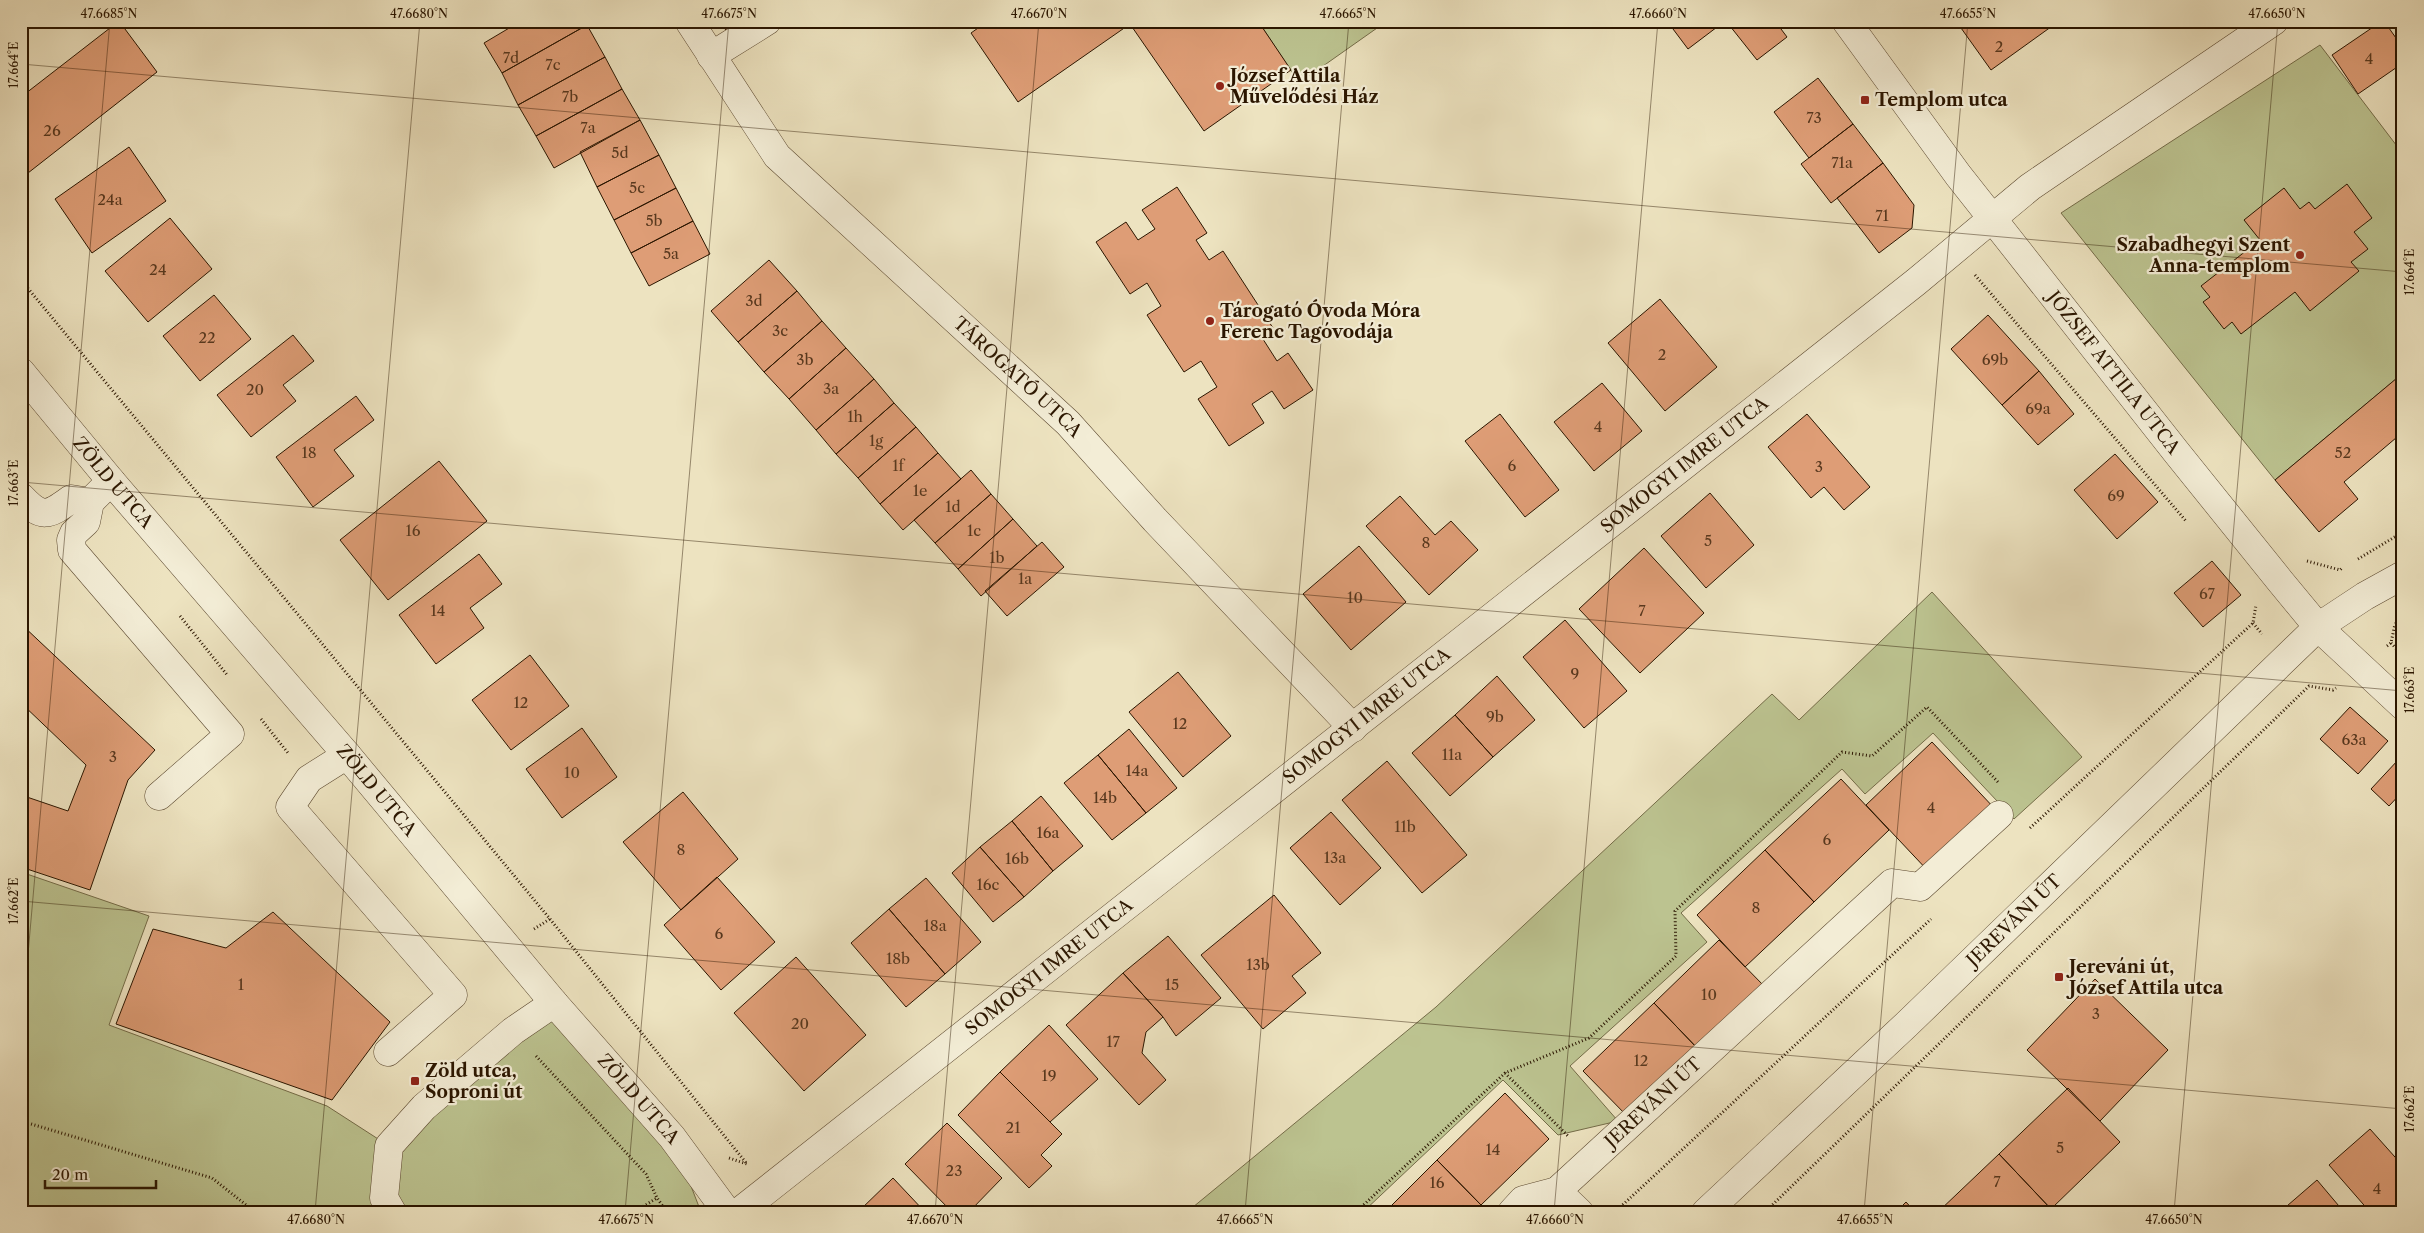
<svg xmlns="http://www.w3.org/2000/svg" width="2424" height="1233" font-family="'Libre Caslon Text',serif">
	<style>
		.green { fill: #bcc390; stroke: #746c48 }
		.building { fill: #de9d76; stroke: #2b1600 }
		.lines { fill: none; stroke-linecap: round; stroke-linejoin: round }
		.minor-casing { stroke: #5c4930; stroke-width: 29 }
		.path { stroke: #2b1600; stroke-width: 3; stroke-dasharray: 1 2.5; stroke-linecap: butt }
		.minor { stroke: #f3edd6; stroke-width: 28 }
		.ticks { fill: none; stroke: #2b1600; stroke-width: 1; stroke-opacity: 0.45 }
		.poi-dot { fill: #8f2418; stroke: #f3edd6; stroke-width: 2 }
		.labels { text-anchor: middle; stroke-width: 4.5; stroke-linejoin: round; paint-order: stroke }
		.number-label { font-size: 15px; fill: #58381e }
		.poi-label { font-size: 18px; font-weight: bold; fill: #2b1600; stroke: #f3edd6; text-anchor: start }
		.street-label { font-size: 18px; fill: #2b1600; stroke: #f3edd6 }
		.neatline { fill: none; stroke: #2b1600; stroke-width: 2 }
		.ticks-label { font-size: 12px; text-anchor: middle; fill: #2b1600 }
	</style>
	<rect width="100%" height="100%" fill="#ede3c0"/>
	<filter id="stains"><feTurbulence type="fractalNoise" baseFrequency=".004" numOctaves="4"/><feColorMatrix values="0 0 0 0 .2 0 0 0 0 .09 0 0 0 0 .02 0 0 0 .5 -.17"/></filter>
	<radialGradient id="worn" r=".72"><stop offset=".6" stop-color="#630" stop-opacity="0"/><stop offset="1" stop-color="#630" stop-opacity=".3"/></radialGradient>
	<path class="green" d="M 1258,21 L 1387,21 L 1299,83 Z
		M 2320,45 L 2403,154 L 2403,373 L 2275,480 L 2061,213 Z
		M 1932,592 L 2082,757 L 2014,819 L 1933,733 L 1865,794 L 1842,769 L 1681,913 L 1707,942 L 1570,1066 L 1618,1121 L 1558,1135 L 1503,1080 L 1363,1212 L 1187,1212 L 1436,1007 L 1772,694 L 1799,720 Z
		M 21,872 L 149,916 L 109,1025 L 327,1106 L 389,1146 L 554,1003 L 672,1137 L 701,1212 L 148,1212 L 125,1207 L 123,1212 L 21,1212 Z"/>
	<path class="building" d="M 119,21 L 157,72 L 28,173 L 21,164 L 21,97 Z
		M 521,21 L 585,21 L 587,25 L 502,73 L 484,43 Z
		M 720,21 L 744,21 L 727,32 Z
		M 988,21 L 1258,21 L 1291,70 L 1204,131 L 1130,24 L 1018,102 L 971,33 Z
		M 1667,21 L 1725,21 L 1688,49 Z
		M 1726,21 L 1775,21 L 1787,37 L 1757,60 Z
		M 1956,21 L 2053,21 L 2055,24 L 1991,70 Z
		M 2382,21 L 2384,21 L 2403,48 L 2403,63 L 2358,94 L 2332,55 Z
		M 587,25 L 605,57 L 518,105 L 502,73 Z
		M 605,57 L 622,89 L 536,136 L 518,105 Z
		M 1818,78 L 1853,124 L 1809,158 L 1774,112 Z
		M 622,89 L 640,120 L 554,168 L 536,136 Z
		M 640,120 L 659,155 L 597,187 L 580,152 Z
		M 1853,124 L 1883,163 L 1831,203 L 1801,164 Z
		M 129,147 L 166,201 L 92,253 L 55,199 Z
		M 659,155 L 676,188 L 614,220 L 597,187 Z
		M 1883,163 L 1914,205 L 1912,228 L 1879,253 L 1837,198 Z
		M 2347,184 L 2372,218 L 2354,232 L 2368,249 L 2351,262 L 2359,271 L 2310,311 L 2295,292 L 2241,334 L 2232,322 L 2224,329 L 2203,302 L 2210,297 L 2201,286 L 2260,240 L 2244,220 L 2284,188 L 2300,209 L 2309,202 L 2315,209 Z
		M 1177,187 L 1207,233 L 1196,240 L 1209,260 L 1223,251 L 1273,328 L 1261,336 L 1277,361 L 1288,353 L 1313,390 L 1284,409 L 1272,391 L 1252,404 L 1264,423 L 1229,446 L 1198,399 L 1217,387 L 1201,361 L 1184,372 L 1147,315 L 1161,306 L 1147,283 L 1130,294 L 1096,242 L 1126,222 L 1138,240 L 1155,229 L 1142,210 Z
		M 676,188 L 693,221 L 631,253 L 614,220 Z
		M 170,218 L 212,269 L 148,322 L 105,271 Z
		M 693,221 L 710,254 L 649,286 L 631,253 Z
		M 769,260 L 797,291 L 738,342 L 711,311 Z
		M 797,291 L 822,321 L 764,372 L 738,342 Z
		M 214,295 L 251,339 L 200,381 L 163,336 Z
		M 1660,299 L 1717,367 L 1665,411 L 1608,343 Z
		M 1988,315 L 2039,371 L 2002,405 L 1951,349 Z
		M 822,321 L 846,348 L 789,399 L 764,372 Z
		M 293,335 L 314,361 L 283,385 L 296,401 L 251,437 L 217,395 Z
		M 846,348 L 874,379 L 816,430 L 789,399 Z
		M 2039,371 L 2074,414 L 2038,445 L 2002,405 Z
		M 2403,373 L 2403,432 L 2344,482 L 2358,499 L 2319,532 L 2275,480 Z
		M 874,379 L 894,403 L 836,454 L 816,430 Z
		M 1602,383 L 1642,431 L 1594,471 L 1554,422 Z
		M 356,396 L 374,420 L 334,450 L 354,476 L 313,507 L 276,457 Z
		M 894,403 L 916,427 L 858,478 L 836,454 Z
		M 1500,414 L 1559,490 L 1525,517 L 1465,441 Z
		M 1807,414 L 1870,487 L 1844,510 L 1824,487 L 1811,498 L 1768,447 Z
		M 916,427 L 938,453 L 880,504 L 858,478 Z
		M 938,453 L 961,479 L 903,530 L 880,504 Z
		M 2115,454 L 2158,502 L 2117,539 L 2074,490 Z
		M 439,461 L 487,521 L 388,600 L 340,540 Z
		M 971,470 L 991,494 L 935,543 L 914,520 Z
		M 1710,493 L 1754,545 L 1706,588 L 1661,536 Z
		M 991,494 L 1013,519 L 958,569 L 935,543 Z
		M 1400,496 L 1435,535 L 1451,521 L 1478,550 L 1429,595 L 1366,526 Z
		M 1013,519 L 1037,546 L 981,596 L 958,569 Z
		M 1042,542 L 1064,567 L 1007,616 L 985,591 Z
		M 1359,546 L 1406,602 L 1351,650 L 1303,594 Z
		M 1644,548 L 1704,613 L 1640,673 L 1579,609 Z
		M 479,554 L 502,584 L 470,608 L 484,628 L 436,664 L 399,615 Z
		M 2212,561 L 2241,595 L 2203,627 L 2174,593 Z
		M 1565,620 L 1627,691 L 1584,728 L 1523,657 Z
		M 21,624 L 155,750 L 128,780 L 90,890 L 21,867 L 21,795 L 68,811 L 86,765 L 21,703 Z
		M 530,655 L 569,706 L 511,750 L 472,700 Z
		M 1178,672 L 1231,736 L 1183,777 L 1129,712 Z
		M 1497,676 L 1535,720 L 1493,757 L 1455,715 Z
		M 2350,707 L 2388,741 L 2358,774 L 2320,739 Z
		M 1455,715 L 1493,757 L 1450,796 L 1412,753 Z
		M 582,728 L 617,777 L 562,818 L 526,769 Z
		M 1129,729 L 1177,788 L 1146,813 L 1098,755 Z
		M 1932,742 L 1996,810 L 1930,873 L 1866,805 Z
		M 1098,755 L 1146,813 L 1112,840 L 1064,783 Z
		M 2399,759 L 2403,762 L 2403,791 L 2389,806 L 2371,789 Z
		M 1387,761 L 1467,855 L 1422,893 L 1342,800 Z
		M 1841,779 L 1889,830 L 1814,902 L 1765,850 Z
		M 683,792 L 738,859 L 681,910 L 623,842 Z
		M 1041,796 L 1083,846 L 1053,871 L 1012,821 Z
		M 1331,812 L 1381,868 L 1340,905 L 1290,848 Z
		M 1012,821 L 1053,871 L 1024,897 L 980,847 Z
		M 980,847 L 1024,897 L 993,922 L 952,873 Z
		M 1765,850 L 1814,902 L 1745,967 L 1697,915 Z
		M 717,877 L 775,942 L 721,990 L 664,925 Z
		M 926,878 L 981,942 L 945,974 L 889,909 Z
		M 1274,895 L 1321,953 L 1292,976 L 1306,993 L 1263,1029 L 1201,955 Z
		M 889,909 L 945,974 L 906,1007 L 851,943 Z
		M 273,912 L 390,1022 L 332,1100 L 116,1024 L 153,929 L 226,948 Z
		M 1168,936 L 1221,998 L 1176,1036 L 1163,1017 L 1123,973 Z
		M 1719,940 L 1765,987 L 1699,1050 L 1654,1003 Z
		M 796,957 L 866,1035 L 804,1091 L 734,1013 Z
		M 1123,973 L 1163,1017 L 1146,1032 L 1142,1053 L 1166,1080 L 1139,1105 L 1066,1025 Z
		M 2095,979 L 2168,1050 L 2100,1121 L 2027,1050 Z
		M 1654,1003 L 1699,1050 L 1629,1118 L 1583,1071 Z
		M 1049,1025 L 1098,1079 L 1050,1122 L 1000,1072 Z
		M 1000,1072 L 1062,1134 L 1041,1155 L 1052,1166 L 1029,1188 L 958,1115 Z
		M 2068,1088 L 2120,1142 L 2051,1209 L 1999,1154 Z
		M 1505,1093 L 1549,1139 L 1481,1205 L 1437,1160 Z
		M 947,1123 L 1002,1178 L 969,1212 L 952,1212 L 905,1164 Z
		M 2370,1129 L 2403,1166 L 2403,1212 L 2370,1212 L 2329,1165 Z
		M 1999,1154 L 2051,1209 L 2048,1212 L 1938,1212 Z
		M 1437,1160 L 1481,1205 L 1474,1212 L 1385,1212 Z
		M 893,1178 L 925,1212 L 858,1212 Z
		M 2317,1180 L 2344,1212 L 2280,1212 Z
		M 1906,1202 L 1915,1212 L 1896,1212 Z
		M 124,1207 L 148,1212 L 123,1212 Z"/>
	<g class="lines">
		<g class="minor-casing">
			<g id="minor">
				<path id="s1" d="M 689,21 L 777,156 L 1068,423 L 1155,520 L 1353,728"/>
				<path id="s2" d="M 1846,21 L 1958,175 L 2177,453 L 2280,581 L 2318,627 L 2403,706"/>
				<path d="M 711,56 L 767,21"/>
				<path id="s3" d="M 21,372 L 111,481 L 347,755 L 554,1003 L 672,1137 L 727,1212"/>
				<path d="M 111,481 L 90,502 L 86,522 L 74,533 L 71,540 L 72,550 L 230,734 L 159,796"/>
				<path d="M 21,497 C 42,519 48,516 71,499 L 90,502"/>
				<path d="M 347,755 L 309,779 L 290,807 L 453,995 L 388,1052"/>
				<path d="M 392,1212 L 384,1198 L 389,1146 L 424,1107 L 513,1031 L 554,1003"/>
				<path id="s4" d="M 739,1212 L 1916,282 L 2030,187 L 2274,21"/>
				<path d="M 1512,1212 L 1523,1200 L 1557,1191"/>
				<path id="s5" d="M 1579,1212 L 1557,1191 L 1892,883 L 1920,887 L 1999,815"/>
				<path id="s6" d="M 1706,1212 L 1907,1024 L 2318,627 L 2365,596 L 2403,575"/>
			</g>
		</g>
		<path class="path" d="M 1975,275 L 2186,521
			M 21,280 L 550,919 L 747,1164
			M 2358,559 L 2403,532
			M 2307,561 L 2340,570 L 2342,568
			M 180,616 L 228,676
			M 2253,623 L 2262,634
			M 2391,643 L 2403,656
			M 2387,646 L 2391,643 L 2395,624 L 2403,619
			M 261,719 L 288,753
			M 2030,828 L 2253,623 L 2256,605
			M 534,929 L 550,919
			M 536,1056 L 646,1174 L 657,1198
			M 1505,1073 L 1568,1136
			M 21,1121 L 212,1178 L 255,1212
			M 729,1158 L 747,1164
			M 634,1212 L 657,1198 L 667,1212
			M 1356,1212 L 1505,1073 L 1589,1038 L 1676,956 L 1675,911 L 1842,752 L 1872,756 L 1927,707 L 1998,782
			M 1615,1212 L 1931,919
			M 1765,1212 L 2309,686 L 2333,690 L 2336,688"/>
		<use href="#minor" class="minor"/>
	</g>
	<path class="ticks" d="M 21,64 L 2403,272M 21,482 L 2403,691M 21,901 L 2403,1109M 21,1034 L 110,21M 315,1212 L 420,21M 625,1212 L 729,21M 935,1212 L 1039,21M 1245,1212 L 1349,21M 1554,1212 L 1658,21M 1864,1212 L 1968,21M 2174,1212 L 2278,21"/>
	<g class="poi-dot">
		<circle cx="1220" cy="86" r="5"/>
		<rect x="1860" y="95" width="10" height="10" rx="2.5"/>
		<circle cx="2300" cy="255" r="5"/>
		<circle cx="1210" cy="321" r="5"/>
		<rect x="2054" y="972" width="10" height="10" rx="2.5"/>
		<rect x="410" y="1076" width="10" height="10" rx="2.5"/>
	</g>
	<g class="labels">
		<g class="number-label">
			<text x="1999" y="52">2</text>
			<text x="511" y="63">7d</text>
			<text x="2369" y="64">4</text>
			<text x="553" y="70">7c</text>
			<text x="570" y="102">7b</text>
			<text x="1814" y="123">73</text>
			<text x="588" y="133">7a</text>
			<text x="52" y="136">26</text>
			<text x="620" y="158">5d</text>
			<text x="1842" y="168">71a</text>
			<text x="637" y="193">5c</text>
			<text x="110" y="205">24a</text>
			<text x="1882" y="221">71</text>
			<text x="654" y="226">5b</text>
			<text x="671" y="259">5a</text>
			<text x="158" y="275">24</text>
			<text x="754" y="306">3d</text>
			<text x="780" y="336">3c</text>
			<text x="207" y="343">22</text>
			<text x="1662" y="360">2</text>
			<text x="805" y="365">3b</text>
			<text x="1995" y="365">69b</text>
			<text x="831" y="394">3a</text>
			<text x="255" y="395">20</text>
			<text x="2038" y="414">69a</text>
			<text x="855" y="422">1h</text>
			<text x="1598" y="432">4</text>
			<text x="876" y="446">1g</text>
			<text x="309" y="458">18</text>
			<text x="2343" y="458">52</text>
			<text x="898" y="471">1f</text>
			<text x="1512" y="471">6</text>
			<text x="1819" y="472">3</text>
			<text x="920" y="496">1e</text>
			<text x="2116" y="501">69</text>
			<text x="953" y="512">1d</text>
			<text x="413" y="536">16</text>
			<text x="974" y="536">1c</text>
			<text x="1708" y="546">5</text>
			<text x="1426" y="548">8</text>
			<text x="997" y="563">1b</text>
			<text x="1025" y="584">1a</text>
			<text x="2207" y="599">67</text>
			<text x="1355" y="603">10</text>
			<text x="438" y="616">14</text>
			<text x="1642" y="616">7</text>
			<text x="1575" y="679">9</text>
			<text x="521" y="708">12</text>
			<text x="1495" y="722">9b</text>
			<text x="1180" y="729">12</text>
			<text x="2354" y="745">63a</text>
			<text x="1452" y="760">11a</text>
			<text x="113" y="762">3</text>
			<text x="1137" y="776">14a</text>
			<text x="572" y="778">10</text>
			<text x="1105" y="803">14b</text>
			<text x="1931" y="813">4</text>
			<text x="1405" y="832">11b</text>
			<text x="1048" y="838">16a</text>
			<text x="1827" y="845">6</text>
			<text x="681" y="855">8</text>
			<text x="1335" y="863">13a</text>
			<text x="1017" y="864">16b</text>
			<text x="988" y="890">16c</text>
			<text x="1756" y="913">8</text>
			<text x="935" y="931">18a</text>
			<text x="719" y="939">6</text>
			<text x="898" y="964">18b</text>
			<text x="1258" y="970">13b</text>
			<text x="241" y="990">1</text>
			<text x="1172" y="990">15</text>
			<text x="1709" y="1000">10</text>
			<text x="2096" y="1019">3</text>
			<text x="800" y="1029">20</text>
			<text x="1113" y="1047">17</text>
			<text x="1641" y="1066">12</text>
			<text x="1049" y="1081">19</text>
			<text x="1013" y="1133">21</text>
			<text x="2060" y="1153">5</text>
			<text x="1493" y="1155">14</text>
			<text x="954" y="1176">23</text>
			<text x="1997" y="1187">7</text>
			<text x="1437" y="1188">16</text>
			<text x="2377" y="1194">4</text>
		</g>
		<g class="poi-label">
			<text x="1230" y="82">József Attila<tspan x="1230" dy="21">Művelődési Ház</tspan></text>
			<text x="1875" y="106">Templom utca</text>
			<text x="2290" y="251" text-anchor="end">Szabadhegyi Szent<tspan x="2290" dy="21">Anna-templom</tspan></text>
			<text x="1220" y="317">Tárogató Óvoda Móra<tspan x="1220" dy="21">Ferenc Tagóvodája</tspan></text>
			<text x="2069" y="973">Jereváni út,<tspan x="2069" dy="21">József Attila utca</tspan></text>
			<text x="425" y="1077">Zöld utca,<tspan x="425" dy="21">Soproni út</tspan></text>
		</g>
		<g class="street-label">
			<text dy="6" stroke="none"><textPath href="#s2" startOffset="442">JÓZSEF ATTILA UTCA</textPath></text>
			<text dy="6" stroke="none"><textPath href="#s1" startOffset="488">TÁROGATÓ UTCA</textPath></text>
			<text dy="6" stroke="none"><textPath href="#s4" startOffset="1205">SOMOGYI IMRE UTCA</textPath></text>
			<text dy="6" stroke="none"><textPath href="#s3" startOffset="144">ZÖLD UTCA</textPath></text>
			<text dy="6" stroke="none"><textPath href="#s4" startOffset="800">SOMOGYI IMRE UTCA</textPath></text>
			<text dy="6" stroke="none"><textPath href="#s3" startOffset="549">ZÖLD UTCA</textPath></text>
			<text dy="6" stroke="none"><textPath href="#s6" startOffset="424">JEREVÁNI ÚT</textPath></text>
			<text dy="6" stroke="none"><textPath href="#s4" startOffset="395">SOMOGYI IMRE UTCA</textPath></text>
			<text dy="6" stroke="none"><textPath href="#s3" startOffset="954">ZÖLD UTCA</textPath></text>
			<text dy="6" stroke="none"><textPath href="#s5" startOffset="161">JEREVÁNI ÚT</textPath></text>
		</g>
	</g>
	<rect width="2424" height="1233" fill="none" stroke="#ede3c0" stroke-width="55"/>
	<path d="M45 1180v8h111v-8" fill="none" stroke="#2b1600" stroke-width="2.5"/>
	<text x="52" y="1180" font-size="15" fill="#2b1600" stroke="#f3edd6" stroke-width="4" paint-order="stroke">20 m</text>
	<rect x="28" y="28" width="2368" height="1178" class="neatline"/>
	<g class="ticks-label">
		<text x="109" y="18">47.6685°N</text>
		<text x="419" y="18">47.6680°N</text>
		<text x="729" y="18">47.6675°N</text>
		<text x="1039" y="18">47.6670°N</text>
		<text x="1348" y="18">47.6665°N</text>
		<text x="1658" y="18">47.6660°N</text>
		<text x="1968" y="18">47.6655°N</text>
		<text x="2277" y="18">47.6650°N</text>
		<text transform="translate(14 65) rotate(-90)" y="4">17.664°E</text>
		<text transform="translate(2410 272) rotate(-90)" y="4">17.664°E</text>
		<text transform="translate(14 483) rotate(-90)" y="4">17.663°E</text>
		<text transform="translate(2410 690) rotate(-90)" y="4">17.663°E</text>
		<text transform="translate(14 901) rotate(-90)" y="4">17.662°E</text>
		<text transform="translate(2410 1109) rotate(-90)" y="4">17.662°E</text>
		<text x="316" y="1224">47.6680°N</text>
		<text x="626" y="1224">47.6675°N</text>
		<text x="935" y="1224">47.6670°N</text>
		<text x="1245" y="1224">47.6665°N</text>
		<text x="1555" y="1224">47.6660°N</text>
		<text x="1865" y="1224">47.6655°N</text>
		<text x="2174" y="1224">47.6650°N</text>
	</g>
	<rect width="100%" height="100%" filter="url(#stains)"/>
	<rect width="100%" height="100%" fill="url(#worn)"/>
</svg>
